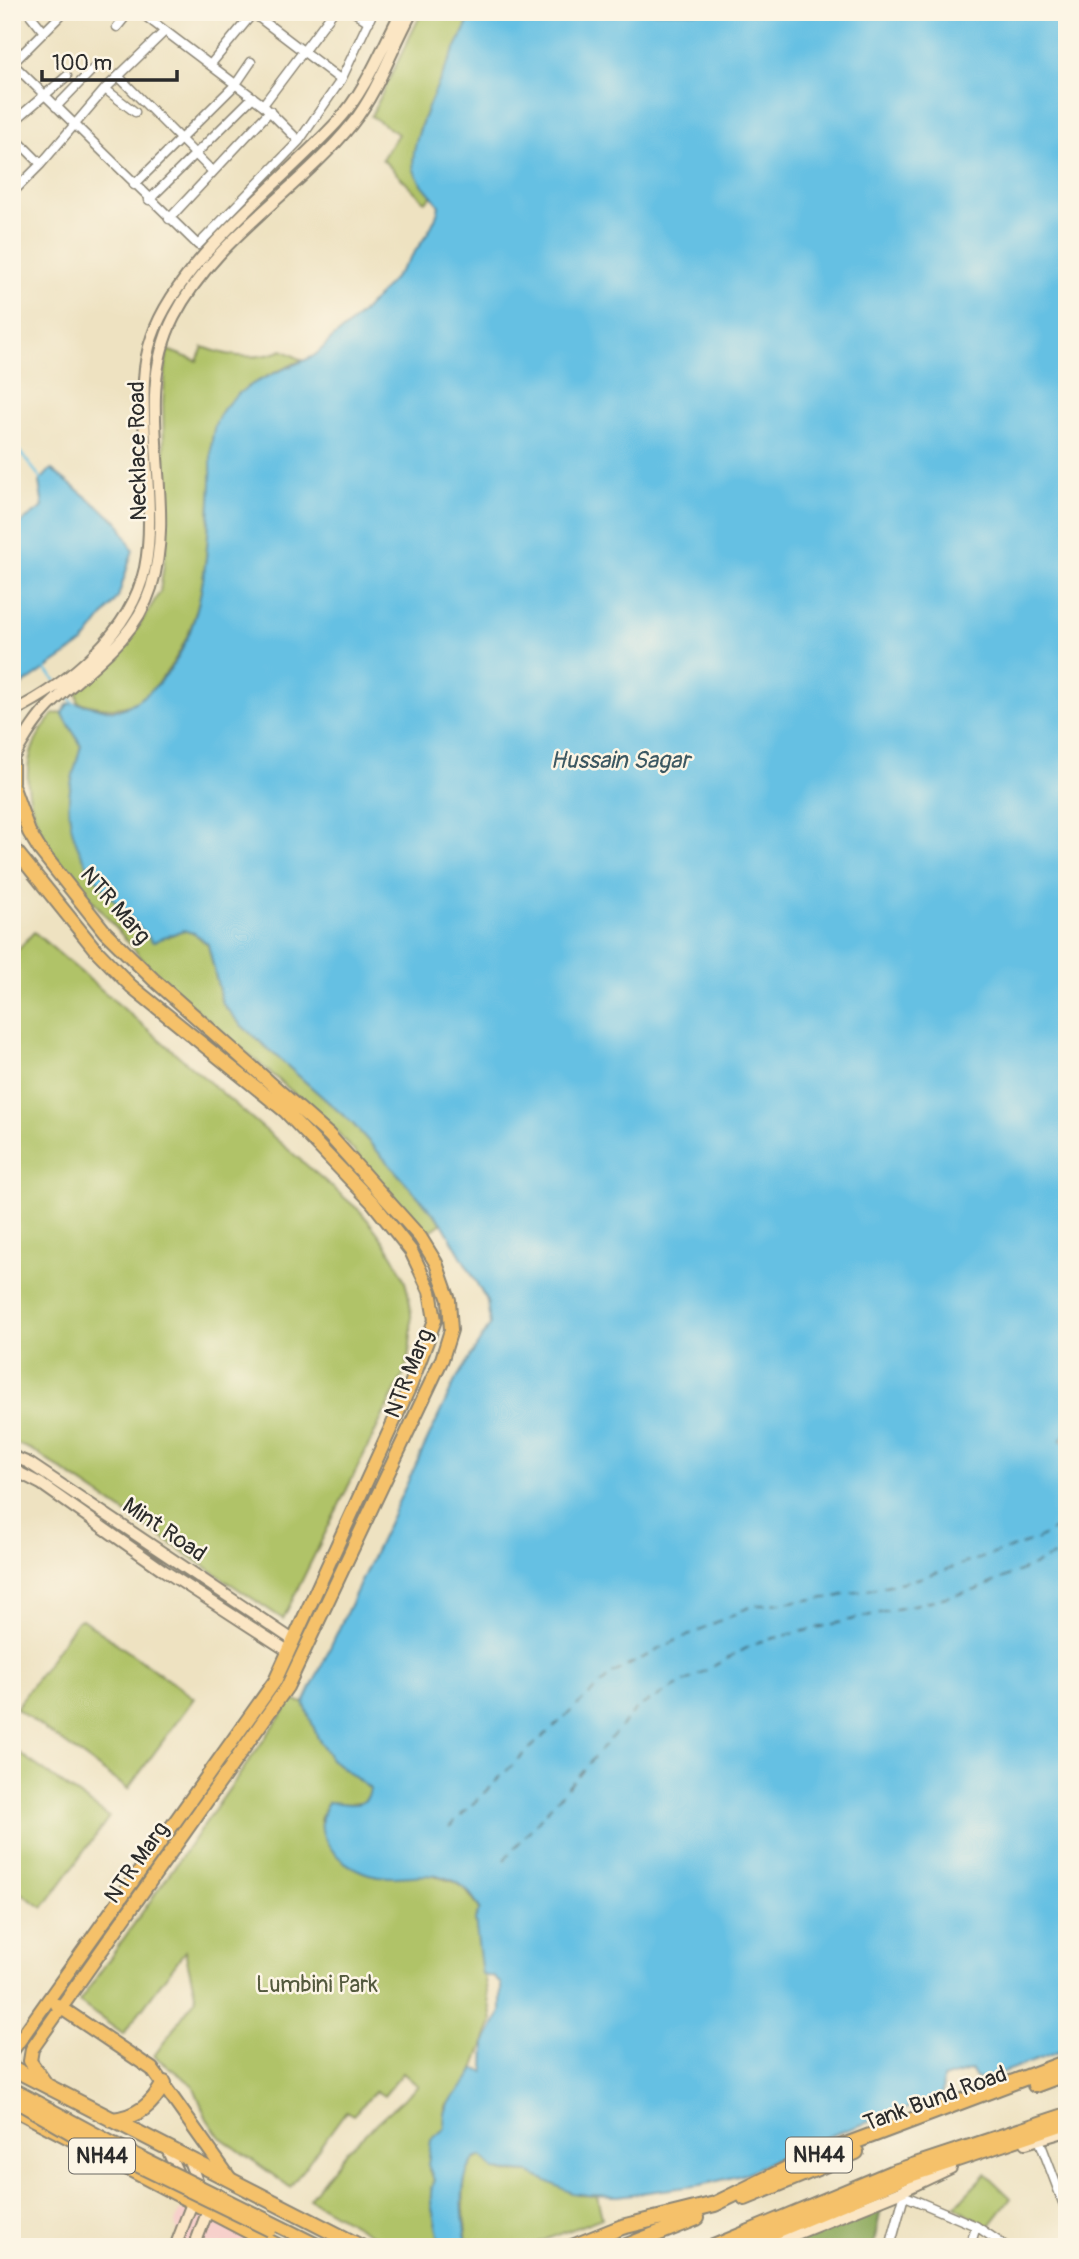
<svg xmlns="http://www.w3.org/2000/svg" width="1079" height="2259" font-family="Pangolin,sans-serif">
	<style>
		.built { fill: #f7d0cb }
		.green { fill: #b0c367; stroke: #6e7749; stroke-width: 2 }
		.forest { fill: #8ca95c; stroke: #5c6a44; stroke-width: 2 }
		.water { fill: #65c0e3; stroke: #487687; stroke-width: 2 }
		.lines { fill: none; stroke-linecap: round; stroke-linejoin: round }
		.stream { stroke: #65c0e3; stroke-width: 2.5 }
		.ferry { stroke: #3c5862; stroke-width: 2; stroke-dasharray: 9 7; stroke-linecap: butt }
		.street-casing { stroke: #8c8676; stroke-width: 11 }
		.secondary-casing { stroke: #8c8676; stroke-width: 14 }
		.primary-casing { stroke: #8c8676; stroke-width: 16 }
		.highway-casing { stroke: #8c8676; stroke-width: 18 }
		.street { stroke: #fff; stroke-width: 8 }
		.secondary { stroke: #fbe6c4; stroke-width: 10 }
		.primary { stroke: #f5c16b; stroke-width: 12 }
		.highway { stroke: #f5c16b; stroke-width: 14 }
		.primary-bridge-casing { stroke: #8c8676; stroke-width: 16; stroke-linecap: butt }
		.primary-bridge { stroke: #f5c16b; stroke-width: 12 }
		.labels { text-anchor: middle; stroke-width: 5; stroke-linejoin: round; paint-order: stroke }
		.shield { fill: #fcf5e5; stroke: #6a6863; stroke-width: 2 }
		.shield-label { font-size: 21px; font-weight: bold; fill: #2b2b2b }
		.street-label { font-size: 23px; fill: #2b2b2b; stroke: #fcf5e5 }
		.park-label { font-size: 23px; fill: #53593d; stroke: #fcf5e5 }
		.water-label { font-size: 24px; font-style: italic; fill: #3c5862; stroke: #fcf5e5 }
	</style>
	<rect width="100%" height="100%" fill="#fcf5e5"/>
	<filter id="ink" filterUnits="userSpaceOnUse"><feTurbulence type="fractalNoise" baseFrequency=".0143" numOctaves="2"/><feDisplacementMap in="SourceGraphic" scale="14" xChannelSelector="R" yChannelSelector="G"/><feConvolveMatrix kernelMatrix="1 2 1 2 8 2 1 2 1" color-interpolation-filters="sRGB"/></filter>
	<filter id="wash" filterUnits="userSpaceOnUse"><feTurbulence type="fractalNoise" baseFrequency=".00686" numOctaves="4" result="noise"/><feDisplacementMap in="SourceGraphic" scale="28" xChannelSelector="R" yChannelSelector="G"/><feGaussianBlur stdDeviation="1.57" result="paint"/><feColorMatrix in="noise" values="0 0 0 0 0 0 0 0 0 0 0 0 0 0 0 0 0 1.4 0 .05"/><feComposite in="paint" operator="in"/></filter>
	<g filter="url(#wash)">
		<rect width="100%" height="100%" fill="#eee2c1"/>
		<path class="built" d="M 201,2210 L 271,2247 L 180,2247 L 175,2222 L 181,2211 Z"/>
		<path class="green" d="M 422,12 L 473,12 L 420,127 L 414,169 L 432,196 L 425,202 L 382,159 L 398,134 L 371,116 Z
			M 203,347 C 229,357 257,361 283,350 L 302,360 C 275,373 233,388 219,417 C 208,438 212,462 211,485 C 206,556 208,620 162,678 C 137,711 115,713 78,702 L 77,692 L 125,648 L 160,592 L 166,550 L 163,403 L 167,350 L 197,361 Z
			M 62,713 L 81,745 L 69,796 L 167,937 L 183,930 L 194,933 L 208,945 L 222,1003 L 240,1024 L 353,1124 L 442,1223 L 426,1234 L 332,1126 L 154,973 L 55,856 C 25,808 13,759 54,714 Z
			M 34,932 L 360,1211 C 405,1263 421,1300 406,1369 L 283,1619 L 32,1450 L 12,1442 L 12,956 Z
			M 82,1619 L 194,1698 L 128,1789 L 16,1708 L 77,1621 Z
			M 292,1700 L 304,1703 L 318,1738 L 331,1759 L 370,1788 L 370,1794 L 363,1803 L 326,1805 L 320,1820 L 330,1848 L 367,1873 L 378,1876 L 422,1873 L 455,1882 L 464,1888 L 480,1909 L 475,1921 L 492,2021 L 469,2083 L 446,2106 L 445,2128 L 429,2170 L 434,2180 C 425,2202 438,2222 440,2247 L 394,2247 L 309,2199 L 346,2151 L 418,2086 L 403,2073 L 384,2096 L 376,2091 L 353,2115 L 346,2111 L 290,2187 L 220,2137 L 207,2119 L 193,2085 L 154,2056 L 196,1998 L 185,1951 L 123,2034 L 79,2002 Z
			M 12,1748 L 109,1817 L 43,1908 L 12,1887 Z
			M 482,2156 L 502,2172 L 530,2173 L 582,2195 L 597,2196 L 602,2218 L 526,2247 L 467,2247 C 466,2219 457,2187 472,2161 Z
			M 986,2174 L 1011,2198 L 988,2228 L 955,2206 Z"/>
		<path class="forest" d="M 881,2209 L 873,2247 L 778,2247 Z"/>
		<path class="water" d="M 473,12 L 1067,12 L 1067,1433 L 1061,1440 L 1067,1444 L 1067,2049 L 982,2080 L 976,2078 L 971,2070 L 943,2079 L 942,2096 L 810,2143 L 742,2175 L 701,2185 L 618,2196 L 588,2195 L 572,2193 L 530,2173 L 494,2170 L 482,2156 L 477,2157 C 456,2176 463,2221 467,2245 L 440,2247 C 438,2223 425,2202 434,2180 L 428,2165 L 431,2140 L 445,2128 C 440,2100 464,2092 475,2069 L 484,2072 L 485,2043 L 501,2012 L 501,1984 L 493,1977 L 482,1975 L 475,1920 L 480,1909 C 452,1854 409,1886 369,1874 C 338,1864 308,1835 328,1802 C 344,1802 367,1812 370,1789 L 331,1759 L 318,1738 L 304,1703 L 455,1381 L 490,1325 L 487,1301 L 442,1223 L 353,1124 L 240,1024 L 222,1003 L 208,944 L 194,933 L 183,930 L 153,942 C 115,900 66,860 69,798 C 70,781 77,762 81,745 L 62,713 L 68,704 C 86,700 106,716 124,708 C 206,670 207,560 211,483 C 212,461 208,437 219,416 C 236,384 282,371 312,357 C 321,352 327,342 335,336 C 363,317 434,239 439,206 C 432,193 418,184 414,170 C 406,136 458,46 473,12 Z
			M 51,469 L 118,522 L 133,550 L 118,597 L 83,643 L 12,692 L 12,529 L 43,507 L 39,482 Z"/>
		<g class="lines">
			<path class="stream" d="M 12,442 L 43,481
				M 44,668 L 56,681
				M 67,695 L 76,706"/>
			<path class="ferry" d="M 449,1827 L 527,1751 L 612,1674 L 675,1641 L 752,1606 L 835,1597 L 917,1579 L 1036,1540 L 1067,1522
				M 504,1860 L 638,1707 L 758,1642 L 976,1590 L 1061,1553 L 1067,1546"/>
		</g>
	</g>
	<g filter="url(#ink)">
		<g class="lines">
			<g class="street-casing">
				<path id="street" d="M 28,12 L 44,32
					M 140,12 L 263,105 L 299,141
					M 354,12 L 369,22
					M 253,13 L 341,80
					M 117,27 L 129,12
					M 12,45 L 20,54
					M 12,64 L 64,12
					M 13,64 L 198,245 L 299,141 L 341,80 L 373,12
					M 210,65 L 254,12
					M 119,77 L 213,172
					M 105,89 L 135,112
					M 263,105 L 333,12
					M 56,107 L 93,69
					M 12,123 L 67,76
					M 12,135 L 41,164 L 12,193
					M 41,164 L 105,89 L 164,32
					M 134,185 L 236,84 L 251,62
					M 149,200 L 253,97
					M 169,219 L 270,111
					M 1039,2139 L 1067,2213
					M 898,2193 L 976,2226 L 1007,2247
					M 890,2247 L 904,2196
					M 970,2247 L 976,2226"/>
			</g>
			<g class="secondary-casing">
				<path id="secondary" d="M 12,712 C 68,684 131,633 145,568 C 153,528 147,483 145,442 C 144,406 140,371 152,337 C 178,260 282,182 337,122 C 365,92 382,48 401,12
					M 13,758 C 24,740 34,721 49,706 C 87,669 134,642 151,588 C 179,499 130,403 174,317 C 214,239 298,191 352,124 C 378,92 392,48 412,12
					M 12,1456 L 29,1463 L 293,1640
					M 12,1469 L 41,1484 L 163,1570 L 288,1651
					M 1026,2143 L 1067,2131
					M 166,2147 L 181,2180
					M 188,2158 L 200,2189
					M 175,2247 L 192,2203 L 189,2197
					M 194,2247 L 208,2210 L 206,2204
					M 764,2247 L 898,2193 L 951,2168"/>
			</g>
			<g class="primary-casing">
				<path id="primary" d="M 12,756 L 12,782
					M 12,785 L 29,832 L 40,850 L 105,932 L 153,979 L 329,1135 L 420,1237 L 436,1263 L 449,1300 L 451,1330 L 442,1359 L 287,1687 L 32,2049 L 30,2061 L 47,2085
					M 12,846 L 94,948 L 131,986 L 285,1111 L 373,1203 L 411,1251 L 430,1291 L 435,1320 L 411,1384 L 275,1681 L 12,2051
					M 57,2005 L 152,2069 L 231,2180
					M 711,2247 L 891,2172 L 1067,2114
					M 740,2247 L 907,2177 L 1067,2123"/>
			</g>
			<g class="highway-casing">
				<path id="highway" d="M 12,2068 L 361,2247
					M 1035,2085 L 1067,2073
					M 12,2107 L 279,2247
					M 112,2120 C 138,2117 152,2105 164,2083
					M 745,2198 L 856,2152
					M 572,2247 L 622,2227 L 715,2204 L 803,2161 L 1067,2062
					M 624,2247 L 697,2218"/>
			</g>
			<use href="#street" class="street"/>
			<use href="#secondary" class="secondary"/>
			<use href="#primary" class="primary"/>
			<use href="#highway" class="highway"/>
			<g class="primary-bridge-casing">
				<path id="primary-bridge" d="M 12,2089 L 114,2144 L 321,2247
					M 12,2099 L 71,2133 L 270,2230"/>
			</g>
			<use href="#primary-bridge" class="primary-bridge"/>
		</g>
	</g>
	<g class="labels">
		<g class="shield">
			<rect x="786" y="2137.5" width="66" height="35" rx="5"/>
			<rect x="69" y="2138.5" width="66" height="35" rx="5"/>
		</g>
		<g class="shield-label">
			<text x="819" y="2162">NH44</text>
			<text x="102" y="2163">NH44</text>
		</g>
		<g class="street-label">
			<text transform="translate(137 451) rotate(-91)" y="8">Necklace Road</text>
			<text transform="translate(116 905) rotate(49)" y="8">NTR Marg</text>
			<text transform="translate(408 1373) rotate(-68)" y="8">NTR Marg</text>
			<text transform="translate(165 1529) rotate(34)" y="8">Mint Road</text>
			<text transform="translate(136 1862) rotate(-55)" y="8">NTR Marg</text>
			<text transform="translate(935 2098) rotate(-20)" y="8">Tank Bund Road</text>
		</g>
		<g class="park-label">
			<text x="317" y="1992">Lumbini Park</text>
		</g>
		<g class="water-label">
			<text x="620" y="768">Hussain Sagar</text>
		</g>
	</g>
	<rect width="1079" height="2259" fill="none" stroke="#fcf5e5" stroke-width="42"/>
	<path d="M42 70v10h135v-10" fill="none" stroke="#2b2b2b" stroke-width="3.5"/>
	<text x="52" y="70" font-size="21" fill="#2b2b2b" stroke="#fcf5e5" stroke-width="5" paint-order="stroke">100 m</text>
</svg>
